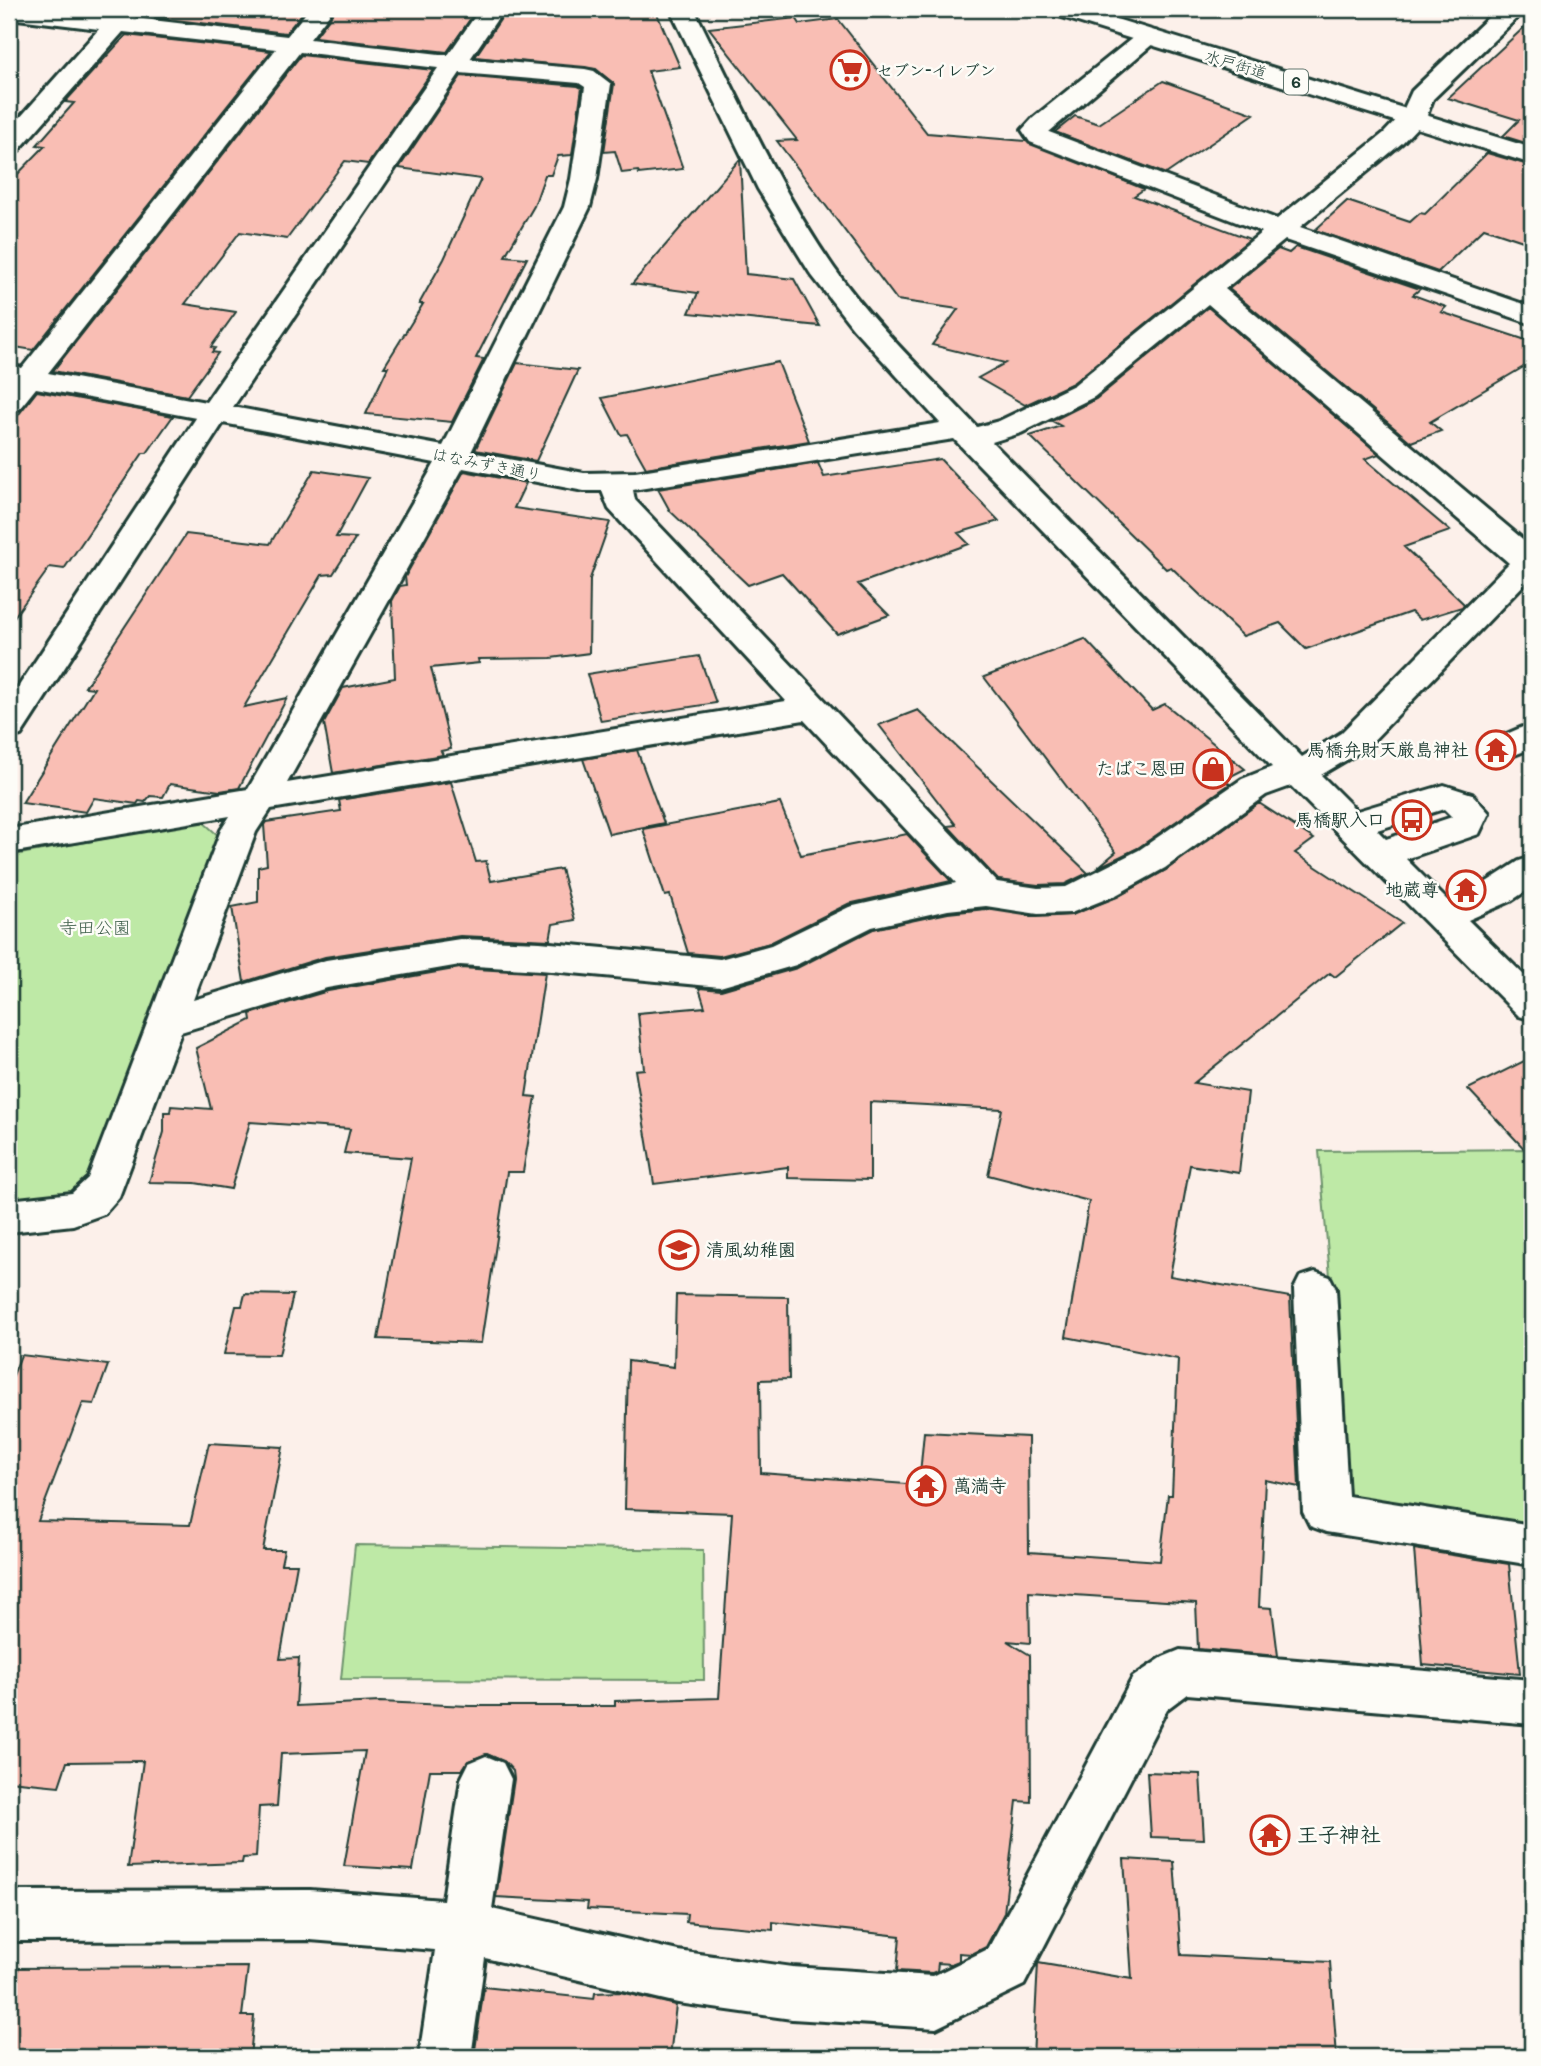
<svg xmlns="http://www.w3.org/2000/svg" width="1541" height="2066" font-family="Mali,'Klee One',sans-serif">
	<style>
		.green { fill: #bee9a6; stroke: #6e936d; stroke-width: 2 }
		.building { fill: #f9beb4; stroke: #1f3d34; stroke-width: 2 }
		.lines { fill: none; stroke-linecap: round; stroke-linejoin: round }
		.minor-casing { stroke: #1f3d34; stroke-width: 6 }
		.highway-casing { stroke: #1f3d34; stroke-width: 6 }
		.minor { fill: #fdfcf7; fill-rule: evenodd }
		.highway { fill: #fdfcf7; fill-rule: evenodd }
		.labels { text-anchor: middle; stroke-width: 5; stroke-linejoin: round; paint-order: stroke }
		.far-street-label { font-size: 16px; fill: #1f3d34; stroke: #fdfcf7 }
		.far-poi-label { font-size: 16px; font-weight: bold; fill: #1f3d34; stroke: #fdfcf7; text-anchor: start }
		.shield { fill: #fdfcf7; stroke: #62766e; stroke-width: 2 }
		.shield-label { font-size: 16px; font-weight: bold; fill: #1f3d34 }
		.poi-label { font-size: 18px; font-weight: bold; fill: #1f3d34; stroke: #fdfcf7; text-anchor: end }
		.park-label { font-size: 18px; fill: #3f5f4b; stroke: #fdfcf7 }
		.near-poi-label { font-size: 21px; font-weight: bold; fill: #1f3d34; stroke: #fdfcf7; text-anchor: start }
	</style>
	<rect width="100%" height="100%" fill="#fcf0ea"/>
	<filter id="ink" filterUnits="userSpaceOnUse"><feTurbulence type="fractalNoise" baseFrequency=".0143" numOctaves="2"/><feDisplacementMap in="SourceGraphic" scale="14" xChannelSelector="R" yChannelSelector="G"/><feConvolveMatrix kernelMatrix="1 2 1 2 8 2 1 2 1" color-interpolation-filters="sRGB"/></filter>
	<g filter="url(#ink)">
		<path class="green" d="M 202,821 L 221,838 L 88,1178 L 71,1195 L 9,1203 L 9,856 Z
			M 1532,1149 L 1532,1534 L 1350,1504 L 1319,1151 Z
			M 355,1545 L 703,1550 L 704,1680 L 341,1679 Z"/>
		<path class="building" d="M 149,9 L 306,9 L 286,33 L 142,16 Z
			M 336,9 L 456,9 L 476,11 L 447,52 L 315,37 Z
			M 511,9 L 655,9 L 680,67 L 648,71 L 683,169 L 639,174 L 638,171 L 622,173 L 615,151 L 604,152 L 614,84 L 596,69 L 475,57 L 504,14 L 507,14 Z
			M 796,18 L 800,24 L 838,19 L 927,133 L 1026,141 L 1144,189 L 1134,196 L 1250,239 L 1073,383 L 1025,405 L 978,378 L 1005,363 L 932,345 L 958,309 L 897,300 L 777,141 L 797,140 L 709,28 Z
			M 1532,20 L 1532,145 L 1503,136 L 1519,120 L 1448,98 Z
			M 126,35 L 271,51 L 33,350 L 9,346 L 9,183 L 45,146 L 37,145 L 74,103 L 65,102 Z
			M 301,55 L 433,70 L 368,164 L 345,161 L 287,239 L 240,232 L 185,304 L 236,312 L 211,347 L 215,348 L 212,352 L 218,353 L 187,396 L 53,371 Z
			M 461,76 L 578,86 L 582,88 L 572,155 L 558,156 L 551,175 L 545,175 L 534,206 L 505,256 L 527,258 L 476,358 L 484,359 L 452,422 L 366,414 L 388,367 L 384,367 L 423,304 L 419,304 L 444,259 L 481,179 L 399,168 Z
			M 1163,81 L 1254,114 L 1166,174 L 1055,132 L 1075,116 L 1099,124 Z
			M 1487,153 L 1532,166 L 1532,244 L 1484,228 L 1438,272 L 1315,230 L 1347,201 L 1410,222 L 1420,213 L 1425,214 Z
			M 740,159 L 746,274 L 794,279 L 820,326 L 689,313 L 698,293 L 632,284 Z
			M 1296,247 L 1420,289 L 1413,295 L 1446,307 L 1441,312 L 1532,342 L 1532,362 L 1430,422 L 1441,431 L 1411,442 L 1229,289 L 1278,249 L 1289,253 Z
			M 1208,307 L 1379,454 L 1365,459 L 1450,531 L 1404,547 L 1464,604 L 1462,607 L 1420,620 L 1411,612 L 1306,649 L 1280,623 L 1243,636 L 1171,567 L 1166,569 L 1030,436 L 1061,426 L 1052,421 L 1096,399 Z
			M 778,362 L 809,441 L 646,468 L 627,434 L 621,435 L 602,398 Z
			M 517,363 L 578,370 L 536,461 L 475,450 Z
			M 37,391 L 173,416 L 147,453 L 143,453 L 64,569 L 50,567 L 9,624 L 9,427 Z
			M 940,459 L 999,521 L 958,533 L 969,544 L 858,584 L 889,615 L 837,634 L 782,573 L 748,585 L 670,511 L 658,489 L 818,463 L 824,477 Z
			M 314,470 L 368,478 L 336,537 L 356,538 L 333,574 L 322,575 L 244,707 L 287,698 L 239,788 L 220,791 L 170,784 L 163,797 L 150,796 L 145,802 L 139,801 L 137,804 L 94,798 L 86,812 L 22,803 L 94,688 L 85,687 L 186,534 L 270,544 Z
			M 464,471 L 526,483 L 514,508 L 610,522 L 590,579 L 589,653 L 551,658 L 478,659 L 479,663 L 431,668 L 451,749 L 441,751 L 443,755 L 333,773 L 324,723 L 343,688 L 395,678 L 392,601 L 400,586 L 406,585 L 405,577 Z
			M 1085,639 L 1152,710 L 1165,704 L 1245,769 L 1223,780 L 1230,784 L 1138,848 L 1097,868 L 1116,852 L 984,677 Z
			M 699,656 L 716,703 L 601,721 L 587,674 Z
			M 918,710 L 1088,873 L 1065,884 L 1038,885 L 998,880 L 948,826 L 956,825 L 879,725 Z
			M 637,750 L 664,823 L 609,834 L 583,759 Z
			M 451,782 L 476,862 L 486,861 L 491,881 L 561,869 L 575,920 L 553,924 L 550,940 L 460,936 L 325,957 L 244,982 L 232,907 L 258,902 L 258,867 L 267,865 L 264,825 L 266,822 L 341,811 L 339,800 Z
			M 780,803 L 801,855 L 907,834 L 951,881 L 848,904 L 770,943 L 720,956 L 688,953 L 670,895 L 665,896 L 643,829 Z
			M 1259,803 L 1314,839 L 1295,853 L 1402,923 L 1335,977 L 1330,973 L 1194,1083 L 1248,1092 L 1239,1173 L 1190,1165 L 1170,1276 L 1290,1297 L 1299,1487 L 1265,1480 L 1259,1607 L 1272,1608 L 1278,1656 L 1198,1649 L 1196,1603 L 1029,1592 L 1030,1643 L 1007,1641 L 1030,1655 L 1031,1802 L 1017,1801 L 1004,1913 L 986,1947 L 972,1954 L 959,1953 L 959,1961 L 951,1964 L 938,1963 L 937,1971 L 932,1973 L 897,1971 L 900,1936 L 773,1922 L 773,1930 L 686,1922 L 687,1914 L 587,1909 L 588,1902 L 496,1897 L 514,1779 L 513,1771 L 505,1762 L 487,1754 L 468,1761 L 462,1770 L 430,1770 L 413,1870 L 344,1866 L 365,1751 L 281,1754 L 277,1806 L 259,1807 L 256,1857 L 243,1858 L 242,1863 L 128,1867 L 143,1761 L 67,1762 L 59,1786 L 9,1781 L 9,1386 L 21,1355 L 108,1365 L 94,1404 L 83,1403 L 38,1521 L 190,1525 L 209,1443 L 283,1447 L 263,1550 L 284,1550 L 281,1564 L 297,1564 L 280,1659 L 299,1658 L 296,1706 L 380,1702 L 469,1706 L 615,1706 L 615,1701 L 719,1698 L 732,1513 L 625,1509 L 628,1361 L 674,1367 L 676,1295 L 788,1297 L 789,1379 L 760,1380 L 761,1473 L 919,1485 L 924,1432 L 1028,1437 L 1029,1552 L 1160,1561 L 1168,1495 L 1172,1495 L 1178,1359 L 1066,1337 L 1089,1201 L 988,1175 L 1002,1109 L 870,1102 L 870,1180 L 788,1178 L 788,1167 L 654,1184 L 635,1070 L 644,1069 L 638,1013 L 705,1007 L 699,988 L 721,990 L 797,968 L 873,929 L 948,913 L 986,909 L 1038,917 L 1072,915 L 1117,897 L 1166,870 Z
			M 460,968 L 545,973 L 526,1096 L 536,1097 L 523,1172 L 507,1172 L 481,1343 L 378,1339 L 411,1158 L 344,1153 L 350,1129 L 250,1122 L 231,1189 L 195,1183 L 149,1182 L 164,1132 L 164,1112 L 170,1112 L 171,1106 L 211,1109 L 196,1048 L 251,1020 L 250,1014 L 328,991 Z
			M 1532,1057 L 1532,1157 L 1468,1089 Z
			M 245,1294 L 293,1295 L 279,1355 L 224,1354 L 236,1306 L 242,1306 Z
			M 1414,1549 L 1509,1564 L 1520,1674 L 1423,1665 Z
			M 1147,1772 L 1200,1774 L 1204,1839 L 1151,1837 Z
			M 1124,1859 L 1174,1862 L 1181,1955 L 1330,1962 L 1337,2057 L 1033,2057 L 1038,1963 L 1132,1979 Z
			M 248,1967 L 242,2016 L 254,2016 L 250,2057 L 9,2057 L 9,1968 Z
			M 484,1987 L 594,1999 L 595,1993 L 620,1992 L 676,2005 L 670,2057 L 474,2057 Z"/>
		<g class="lines">
			<g class="minor-casing">
				<path id="minor" d="M 9,9 L 52,9 L 111,16 L 117,9 L 140,9 L 135,18 L 287,36 L 309,9 L 333,9 L 310,39 L 448,55 L 480,9 L 504,9 L 470,59 L 585,69 L 594,71 L 611,84 L 597,179 L 590,207 L 471,452 L 584,473 L 635,472 L 940,423 L 853,328 L 810,273 L 758,189 L 670,9 L 694,9 C 738,97 778,187 834,268 C 875,326 929,376 977,427 L 999,421 L 1074,385 L 1262,232 L 1030,142 L 1022,130 L 1033,118 L 1140,32 L 1149,30 L 1158,32 L 1161,37 L 1049,132 L 1277,219 L 1384,133 L 1401,115 L 1412,91 L 1497,9 L 1526,9 L 1433,99 L 1426,118 L 1402,143 L 1300,227 L 1532,307 L 1532,324 L 1285,240 L 1225,289 L 1532,547 L 1532,576 L 1365,749 L 1321,775 L 1357,811 L 1444,785 L 1472,794 L 1489,813 L 1479,834 L 1406,859 L 1447,900 L 1485,883 L 1519,861 L 1532,857 L 1532,887 L 1511,901 L 1468,920 L 1532,983 L 1532,1020 L 1519,1016 L 1291,786 L 1266,795 L 1165,868 L 1116,895 L 1071,913 L 1038,914 L 986,906 L 948,910 L 872,927 L 796,965 L 720,987 L 540,970 L 460,965 L 327,988 L 181,1032 L 119,1197 L 104,1214 L 73,1225 L 9,1232 L 9,1200 L 72,1193 L 88,1178 L 221,830 L 230,816 L 9,853 L 9,829 L 248,789 L 435,463 L 223,423 L 21,735 L 9,738 L 9,701 L 196,418 L 36,388 L 19,409 L 9,412 L 9,365 L 22,368 L 276,49 L 123,32 L 18,151 L 9,153 L 9,130 L 99,29 L 9,18 ZM 300,52 L 438,68 L 206,402 L 48,373 ZM 460,73 L 579,83 L 585,87 L 571,179 L 564,207 L 443,446 L 233,407 ZM 1208,304 L 1509,563 L 1341,733 L 1302,757 L 992,442 L 1021,433 L 1094,397 ZM 954,439 L 1272,767 L 1242,779 L 1139,850 L 1066,887 L 1038,888 L 997,882 L 635,500 L 633,490 ZM 463,468 L 584,491 L 602,491 L 609,509 L 786,701 L 287,783 ZM 804,720 L 956,883 L 849,907 L 771,945 L 720,959 L 540,942 L 460,939 L 326,960 L 193,1000 L 256,832 L 271,809 ZM 1444,809 L 1452,817 L 1386,839 L 1377,830 Z
					M 1532,723 L 1532,748 L 1507,758 L 1495,755 L 1490,747 L 1495,739 Z
					M 1315,1272 L 1330,1277 L 1336,1289 L 1348,1496 L 1532,1525 L 1532,1565 L 1326,1532 L 1310,1526 L 1303,1512 L 1294,1289 L 1300,1277 Z
					M 1180,1650 L 1532,1680 L 1532,1724 L 1187,1694 L 1167,1709 L 1024,1985 L 936,2028 L 792,2019 L 678,2003 L 485,1958 L 471,2057 L 419,2057 L 435,1950 L 310,1940 L 9,1941 L 9,1891 L 310,1890 L 443,1900 L 461,1779 L 469,1763 L 486,1756 L 503,1763 L 511,1779 L 492,1909 L 678,1951 L 792,1967 L 933,1976 L 988,1949 L 1133,1677 L 1163,1657 Z"/>
			</g>
			<g class="highway-casing">
				<path id="highway" d="M 1048,9 L 1084,9 L 1532,148 L 1532,164 L 1052,14 Z"/>
			</g>
			<use href="#minor" class="minor"/>
			<use href="#highway" class="highway"/>
		</g>
	</g>
	<defs>
		<g id="supermarket-ring" transform="scale(2.0125)"><circle r="9.5" fill="#fdfcf7" stroke="#c8321e" stroke-width="1.5"/><path d="M-6-5.5h2.5l.6 2H6L4.5 2H-2.5L-4.4-4H-6ZM-1.5 3.2a1.3 1.3 0 1 0 .1 0ZM3 3.2a1.3 1.3 0 1 0 .1 0Z" fill="#c8321e"/></g>
		<g id="temple-ring" transform="scale(2.0125)"><circle r="9.5" fill="#fdfcf7" stroke="#c8321e" stroke-width="1.5"/><path d="M0-6L5-2H3V0L6.5 2.5H4V6H1.5V3h-3V6H-4V2.5H-6.5L-3 0V-2H-5Z" fill="#c8321e"/></g>
		<g id="shop-ring" transform="scale(2.0125)"><circle r="9.5" fill="#fdfcf7" stroke="#c8321e" stroke-width="1.5"/><path d="M-5-2.5h2.3a2.7 3.5 0 0 1 5.4 0H5L5.5 6h-11ZM-1.5-2.5h3a1.5 2.3 0 0 0-3 0Z" fill="#c8321e"/></g>
		<g id="bus-ring" transform="scale(2.0125)"><circle r="9.5" fill="#fdfcf7" stroke="#c8321e" stroke-width="1.5"/><path d="M-5-6H5V4H4V6H2V4H-2V6H-4V4H-5ZM-3.5-4V0h7V-4ZM-3.5 1.2v1.5H-2V1.2ZM2 1.2v1.5H3.5V1.2Z" fill="#c8321e"/></g>
		<g id="school-ring" transform="scale(2.0125)"><circle r="9.5" fill="#fdfcf7" stroke="#c8321e" stroke-width="1.5"/><path d="M0-5L7-2L0 1L-7-2ZM-4 1L0 2.5L4 1V4Q0 6-4 4Z" fill="#c8321e"/></g>
	</defs>
	<g fill-rule="evenodd">
		<use href="#supermarket-ring" x="850" y="70"/>
		<use href="#temple-ring" x="1496" y="750"/>
		<use href="#shop-ring" x="1213" y="769"/>
		<use href="#bus-ring" x="1412" y="820"/>
		<use href="#temple-ring" x="1466" y="890"/>
		<use href="#school-ring" x="679" y="1250"/>
		<use href="#temple-ring" x="926" y="1486"/>
		<use href="#temple-ring" x="1270" y="1835"/>
	</g>
	<g class="labels">
		<g class="far-street-label">
			<text transform="translate(1236 64) rotate(17)" y="6">水戸街道</text>
			<text transform="translate(487 464) rotate(11)" y="6">はなみずき通り</text>
		</g>
		<g class="far-poi-label">
			<text x="877" y="76">セブン-イレブン</text>
		</g>
		<rect class="shield" x="1284" y="69.5" width="24" height="25" rx="5"/>
		<g class="shield-label">
			<text x="1296" y="88">6</text>
		</g>
		<g class="poi-label">
			<text x="1469" y="756">馬橋弁財天厳島神社</text>
			<text x="1186" y="775">たばこ恩田</text>
			<text x="1385" y="826">馬橋駅入口</text>
			<text x="1439" y="896">地蔵尊</text>
			<text x="706" y="1256" text-anchor="start">清風幼稚園</text>
			<text x="953" y="1492" text-anchor="start">萬満寺</text>
		</g>
		<g class="park-label">
			<text x="95" y="934">寺田公園</text>
		</g>
		<g class="near-poi-label">
			<text x="1297" y="1842">王子神社</text>
		</g>
	</g>
	<rect width="1541" height="2066" fill="none" stroke="#fdfcf7" stroke-width="35"/>
	<rect x="18" y="18" width="1506" height="2031" fill="none" stroke="#1f3d34" stroke-width="2.5" filter="url(#ink)"/>
</svg>
